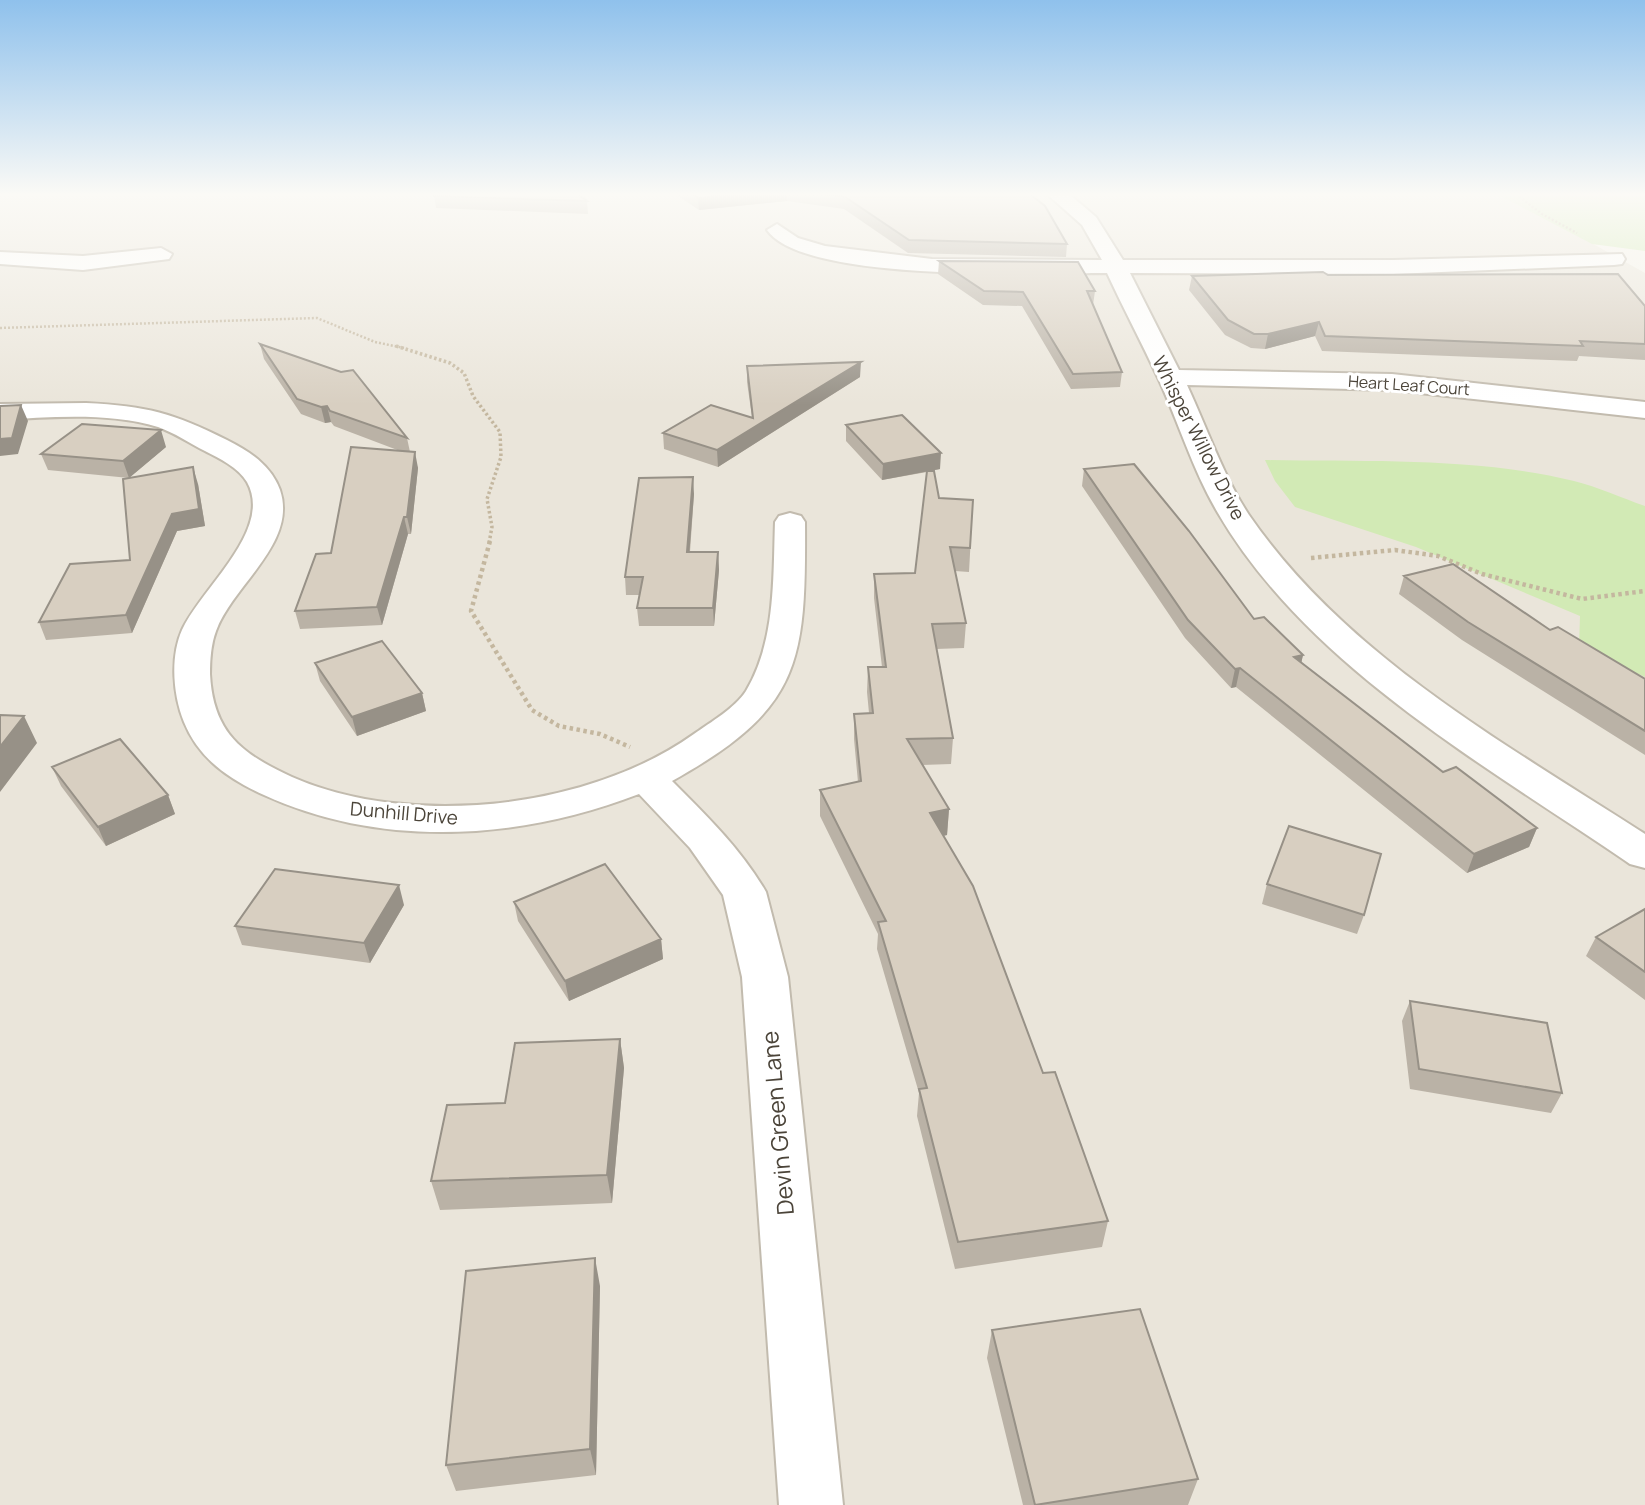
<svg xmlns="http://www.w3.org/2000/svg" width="1645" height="1505" font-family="Manrope,sans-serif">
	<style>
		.residential { fill: #eae5da }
		.green { fill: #d2eab5 }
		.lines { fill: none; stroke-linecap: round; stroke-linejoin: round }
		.minor-casing { stroke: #c2bbae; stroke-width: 4 }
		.path-far2 { stroke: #c4b79f; stroke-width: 2.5; stroke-dasharray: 2 2; stroke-linecap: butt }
		.path-far1 { stroke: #c4b79f; stroke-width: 3.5; stroke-dasharray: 2.5 2.5; stroke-linecap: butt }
		.path { stroke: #c4b79f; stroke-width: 4.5; stroke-dasharray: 3.5 3.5; stroke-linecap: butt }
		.minor { fill: #fff; fill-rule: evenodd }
		.wall { fill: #bab2a6 }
		.shaded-wall { fill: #979187 }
		.building { fill: #d8cfc1; stroke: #979187; stroke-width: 2 }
		.labels { text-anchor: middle; stroke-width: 6; stroke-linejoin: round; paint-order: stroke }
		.far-street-label { font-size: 16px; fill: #4b4439; stroke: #fff }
		.street-label { font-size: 19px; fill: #4b4439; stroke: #fff }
		.near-street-label { font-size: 23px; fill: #4b4439; stroke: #fff }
	</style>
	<rect width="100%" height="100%" fill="#f6f3ec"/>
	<path class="residential" d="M 0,194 L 1504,194 L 1645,273 L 1645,1505 L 0,1505 Z"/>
	<path class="green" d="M 1497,194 L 1645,194 L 1645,251 L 1592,244 Z
		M 1265,460 C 1367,462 1475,457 1574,481 C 1598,487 1622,498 1645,506 L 1645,677 L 1579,647 L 1580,616 L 1416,547 L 1295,507 L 1275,481 Z"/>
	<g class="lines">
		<g class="minor-casing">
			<path id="minor" d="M 1047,194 L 1069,194 L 1096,217 L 1123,260 L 1393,260 L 1622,254 L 1625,259 L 1622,264 L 1614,265 L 1393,274 L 1130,273 L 1179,370 L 1392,374 L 1645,402 L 1645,418 L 1392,390 L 1187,385 C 1207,428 1223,476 1249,515 C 1346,656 1504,743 1645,834 L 1645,868 L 1630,864 C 1487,766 1308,667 1218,513 C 1193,471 1179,423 1158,378 C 1142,343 1123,308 1107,273 C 1042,273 804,283 767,230 L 777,224 L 798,238 L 825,246 L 932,259 L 1102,260 L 1082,225 Z
				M 161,248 L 172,254 L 169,259 L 83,270 L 0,264 L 0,252 L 83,256 Z
				M 86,403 C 147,406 173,413 227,440 C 249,451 271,465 280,490 C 298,543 232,586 216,631 C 211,644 210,660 210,674 C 213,733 242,754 292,777 C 411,829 589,809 694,734 C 711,722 735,708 746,691 C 776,641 773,577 775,522 L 779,516 L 790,513 L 801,516 L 805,522 C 806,663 801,709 672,781 C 706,815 741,849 766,892 L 788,977 L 843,1505 L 779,1505 L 742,977 L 723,895 L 690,848 L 639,794 C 520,840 382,849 264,795 C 229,779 199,759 184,722 C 173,695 170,657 182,630 C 201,588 274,530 247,482 C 238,467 220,459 205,451 C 189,443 175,433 158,427 C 109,412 50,417 0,420 L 0,404 Z"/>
		</g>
		<path class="path-far2" d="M 1516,194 L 1542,214 L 1577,233
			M 0,328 L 317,318 L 375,342 L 404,348"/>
		<path class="path-far1" d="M 396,346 L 450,363 L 464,373 L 473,396 L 500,432 L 501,457 L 487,499 L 492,527 L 489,543"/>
		<path class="path" d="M 490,541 L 471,611 L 532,710 L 559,726 L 600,734 L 630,747
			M 1311,558 L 1395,550 L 1438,556 L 1482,574 L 1582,599 L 1645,591"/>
		<use href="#minor" class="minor"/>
	</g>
	<path class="wall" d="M 434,194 L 587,201 L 588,214 L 436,208 Z
		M 675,194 L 1030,194 L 1067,244 L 1066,257 L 908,253 L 844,209 L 787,201 L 699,210 Z
		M 939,261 L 1095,291 L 1093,305 L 1122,372 L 1120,387 L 1071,389 L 1022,306 L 983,305 L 938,274 Z
		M 1328,275 L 1645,306 L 1645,360 L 1579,356 L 1577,361 L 1322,351 L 1315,336 L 1265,349 L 1251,348 L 1225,335 L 1189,290 L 1192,276 Z
		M 260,344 L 407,438 L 410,452 L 418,468 L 411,534 L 408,534 L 382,625 L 300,629 L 295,611 L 331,553 L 400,451 L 334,426 L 331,422 L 325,423 L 301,414 L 264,359 Z
		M 747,366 L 860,377 L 718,467 L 664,449 L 663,433 L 752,417 L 747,382 Z
		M 846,425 L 940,469 L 929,471 L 939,498 L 973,500 L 969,572 L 955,571 L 966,623 L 964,648 L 936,649 L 953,738 L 951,764 L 922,765 L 949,809 L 947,835 L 943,836 L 1043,1073 L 1108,1221 L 1102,1247 L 955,1269 L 917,1116 L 919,1093 L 877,949 L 878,934 L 820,816 L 820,790 L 858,782 L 854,739 L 854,714 L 869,713 L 867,692 L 868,667 L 882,667 L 874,598 L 874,574 L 915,573 L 927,472 L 882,480 L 846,441 Z
		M 166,447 L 129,478 L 48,470 L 41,454 Z
		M 1084,469 L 1254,619 L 1303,655 L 1301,663 L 1443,772 L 1537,828 L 1529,847 L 1467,873 L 1236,687 L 1231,688 L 1185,638 L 1082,486 Z
		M 198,484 L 205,526 L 177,531 L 132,633 L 46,640 L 39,622 L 130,560 Z
		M 694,494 L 690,552 L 718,552 L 719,570 L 714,626 L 639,626 L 637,608 L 640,595 L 626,595 L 625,577 Z
		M 1404,576 L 1550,630 L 1645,679 L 1645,755 L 1462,640 L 1399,594 Z
		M 315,663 L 422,693 L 426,711 L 357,736 L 320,681 Z
		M 52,767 L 168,795 L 175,814 L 106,846 L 61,786 Z
		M 1267,884 L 1364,915 L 1357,934 L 1262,904 Z
		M 514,902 L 661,939 L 663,959 L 569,1001 L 518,921 Z
		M 404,905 L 370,963 L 242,945 L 235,926 Z
		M 1645,909 L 1645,1000 L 1586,956 L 1596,937 Z
		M 1410,1001 L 1562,1093 L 1551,1113 L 1410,1089 L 1402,1021 Z
		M 620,1039 L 624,1068 L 612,1203 L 440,1210 L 431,1181 L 505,1103 Z
		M 600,1286 L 596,1475 L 456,1491 L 446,1465 Z
		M 992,1330 L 1198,1479 L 1188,1505 L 1023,1505 L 987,1358 Z"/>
	<path class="shaded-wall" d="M 734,194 L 787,194 L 787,201 L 699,210 L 698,198 Z
		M 1319,322 L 1315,336 L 1265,349 L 1268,334 Z
		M 861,362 L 860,377 L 718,467 L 717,450 Z
		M 21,405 L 28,421 L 18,454 L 0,456 L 0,439 Z
		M 327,406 L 331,422 L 325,423 L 321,407 Z
		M 161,430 L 166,447 L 129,478 L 123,461 Z
		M 415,452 L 418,468 L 411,534 L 407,517 Z
		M 941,453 L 940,469 L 882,480 L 883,464 Z
		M 193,467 L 198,484 L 205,526 L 177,531 L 132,633 L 126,615 Z
		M 693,477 L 694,494 L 688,570 L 687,552 Z
		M 404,517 L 408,534 L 382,625 L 377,607 Z
		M 718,552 L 719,570 L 714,626 L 713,608 Z
		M 1303,655 L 1299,673 L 1294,657 Z
		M 1240,668 L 1236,687 L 1231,688 L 1235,669 Z
		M 422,693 L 426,711 L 357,736 L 352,717 Z
		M 24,716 L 37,743 L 0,792 L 0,747 Z
		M 168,795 L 175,814 L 106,846 L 98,827 Z
		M 949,809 L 947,835 L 928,839 L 930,813 Z
		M 1537,828 L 1529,847 L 1467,873 L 1474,854 Z
		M 399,885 L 404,905 L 370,963 L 364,943 Z
		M 661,939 L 663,959 L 569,1001 L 565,981 Z
		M 620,1039 L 624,1068 L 612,1203 L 607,1175 Z
		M 595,1258 L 600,1286 L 596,1475 L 590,1449 Z"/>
	<path class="building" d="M 434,194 L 578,194 L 587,201 L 434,196 Z
		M 693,194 L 734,194 L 698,198 Z
		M 825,194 L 1030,194 L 1045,206 L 1067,244 L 909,240 L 845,197 Z
		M 939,261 L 1078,262 L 1095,291 L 1087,291 L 1122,372 L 1073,374 L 1023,292 L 984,291 Z
		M 1323,272 L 1328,275 L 1618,274 L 1645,306 L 1645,344 L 1580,341 L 1583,346 L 1325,336 L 1319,322 L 1268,334 L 1254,334 L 1228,320 L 1192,276 Z
		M 260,344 L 341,372 L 353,370 L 407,438 L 330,411 L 327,406 L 321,407 L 297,399 Z
		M 861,362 L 717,450 L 663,433 L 711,405 L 753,418 L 747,366 Z
		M 21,405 L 12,438 L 0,439 L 0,406 Z
		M 902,415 L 941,453 L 883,464 L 846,425 Z
		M 82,424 L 161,430 L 123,461 L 41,454 Z
		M 351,447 L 415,452 L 407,517 L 404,517 L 377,607 L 295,611 L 316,554 L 331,553 Z
		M 1134,464 L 1189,531 L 1254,619 L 1264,617 L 1303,655 L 1294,657 L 1443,772 L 1456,767 L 1537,828 L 1474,854 L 1240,668 L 1235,669 L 1188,620 L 1084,469 Z
		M 193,467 L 199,509 L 172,514 L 126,615 L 39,622 L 70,564 L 130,560 L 123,479 Z
		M 927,471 L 934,471 L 939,498 L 973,500 L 970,548 L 950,547 L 966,623 L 932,624 L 953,738 L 907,739 L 949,809 L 930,813 L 973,886 L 1043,1073 L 1055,1072 L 1108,1221 L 958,1242 L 919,1089 L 927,1088 L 878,922 L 886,921 L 820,790 L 861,781 L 854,714 L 873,713 L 868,667 L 886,667 L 874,574 L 915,573 Z
		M 693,477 L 687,552 L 718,552 L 713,608 L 637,608 L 643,577 L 625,577 L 639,478 Z
		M 1453,564 L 1550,630 L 1558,627 L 1645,679 L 1645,731 L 1468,622 L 1404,576 Z
		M 382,641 L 422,693 L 352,717 L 315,663 Z
		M 0,715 L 24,716 L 0,747 Z
		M 120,739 L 168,795 L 98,827 L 52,767 Z
		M 1289,826 L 1381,854 L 1364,915 L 1267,884 Z
		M 605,864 L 661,939 L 565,981 L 514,902 Z
		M 275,869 L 399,885 L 364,943 L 235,926 Z
		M 1645,909 L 1645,972 L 1596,937 Z
		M 1410,1001 L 1547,1023 L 1562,1093 L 1419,1069 Z
		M 620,1039 L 607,1175 L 431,1181 L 447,1105 L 505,1103 L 515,1043 Z
		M 595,1258 L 590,1449 L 446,1465 L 466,1271 Z
		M 1140,1309 L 1198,1479 L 1035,1505 L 992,1330 Z"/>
	<linearGradient id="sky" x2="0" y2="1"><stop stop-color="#8fc1ec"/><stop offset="0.48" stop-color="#fbfaf6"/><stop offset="1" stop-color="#fbfaf6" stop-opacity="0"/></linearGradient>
	<rect width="1645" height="405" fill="url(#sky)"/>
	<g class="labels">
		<g class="far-street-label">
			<text transform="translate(1409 385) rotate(4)" y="6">Heart Leaf Court</text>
		</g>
		<g class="street-label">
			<text transform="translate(1199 438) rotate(63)" y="7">Whisper Willow Drive</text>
			<text transform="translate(404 813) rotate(5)" y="7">Dunhill Drive</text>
		</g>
		<g class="near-street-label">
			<text transform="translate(778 1123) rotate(-95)" y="8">Devin Green Lane</text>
		</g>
	</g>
</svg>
